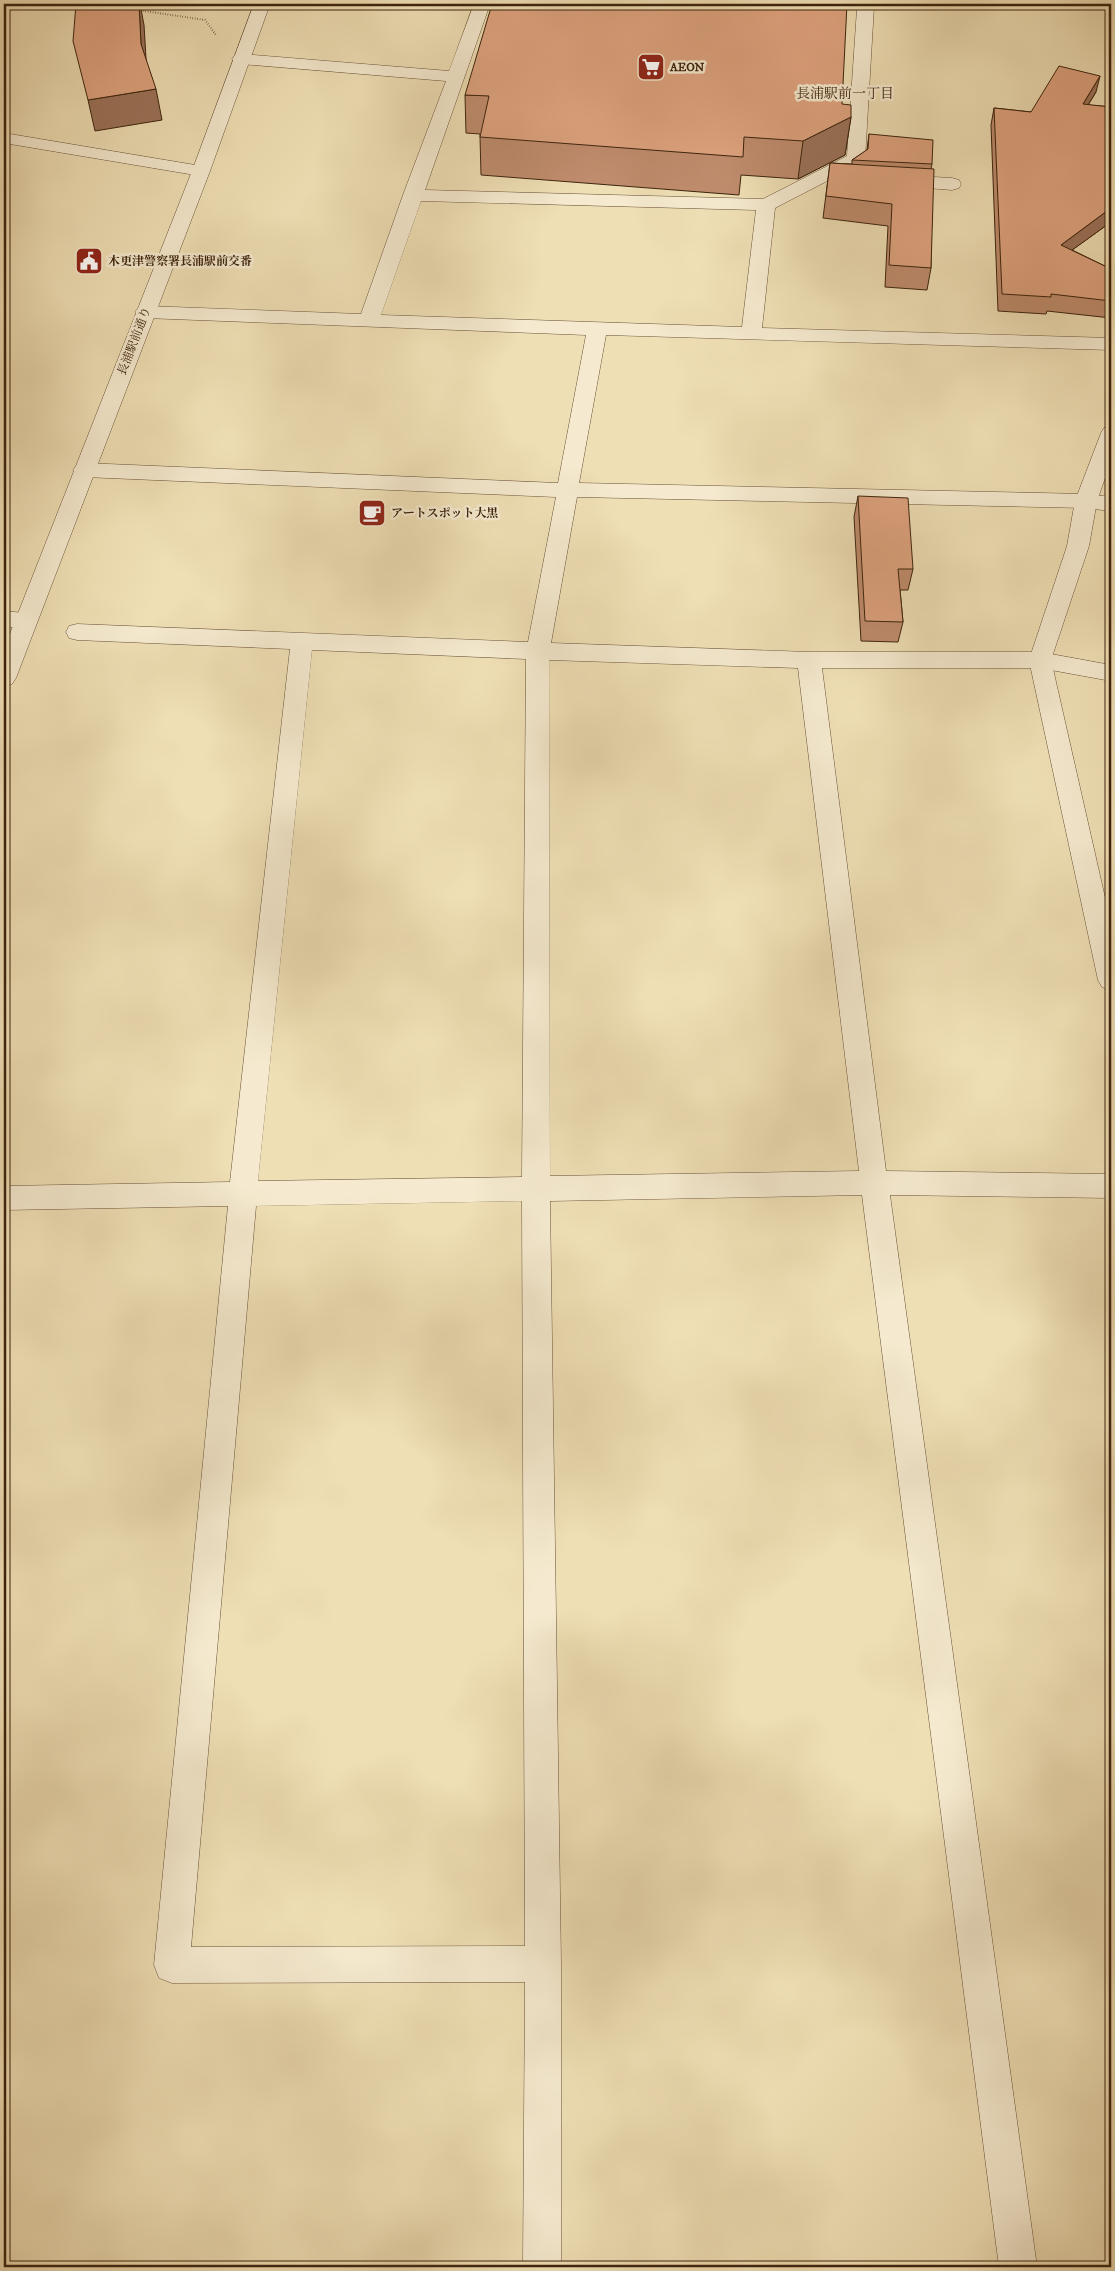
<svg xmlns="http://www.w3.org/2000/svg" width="1115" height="2271" font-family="'IM FELL DW Pica','Noto Serif JP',serif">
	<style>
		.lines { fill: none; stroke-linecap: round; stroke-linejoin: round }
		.minor-casing { stroke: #695237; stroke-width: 1 }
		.tertiary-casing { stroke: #695237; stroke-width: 1 }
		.path { stroke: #3c230d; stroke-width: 2; stroke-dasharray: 0.5 2; stroke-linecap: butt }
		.minor { fill: #f5eacf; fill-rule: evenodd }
		.tertiary { fill: #f5eacf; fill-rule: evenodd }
		.wall { fill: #bf8c6d; stroke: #3c230d }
		.shaded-wall { fill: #9b7259; stroke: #3c230d }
		.building { fill: #dea37f; stroke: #3c230d }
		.labels { text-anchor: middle; stroke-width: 5; stroke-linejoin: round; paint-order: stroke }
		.far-poi-label { font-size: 12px; font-weight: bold; fill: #3c230d; stroke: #f5eacf; text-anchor: start }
		.far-street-label { font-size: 12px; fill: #3c230d; stroke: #f5eacf }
		.far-neighbourhood-label { font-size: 14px; fill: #3c230d; stroke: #f5eacf }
	</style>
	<rect width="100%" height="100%" fill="#efdfb5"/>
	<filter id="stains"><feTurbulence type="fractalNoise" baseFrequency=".004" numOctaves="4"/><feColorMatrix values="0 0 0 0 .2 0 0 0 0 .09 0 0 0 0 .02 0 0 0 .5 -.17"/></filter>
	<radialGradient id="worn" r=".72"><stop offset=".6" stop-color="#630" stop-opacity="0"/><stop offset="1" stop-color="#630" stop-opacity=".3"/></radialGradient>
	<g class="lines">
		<g class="minor-casing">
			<path id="minor" d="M 249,4 L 270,4 L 268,8 L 251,8 Z
				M 474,4 L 490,4 L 425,190 L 763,199 L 847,156 L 857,9 L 852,8 L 850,4 L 873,4 L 874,6 L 865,159 L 862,163 L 775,208 L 762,328 L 1111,338 L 1111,350 L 606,335 L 579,483 L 1086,494 L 1111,497 L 1111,511 L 1086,508 L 577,497 L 551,643 L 809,652 L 1040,652 L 1111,665 L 1111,681 L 1040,668 L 822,668 L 886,1171 L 1111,1174 L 1111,1198 L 890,1195 L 1037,2267 L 999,2267 L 862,1195 L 550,1201 L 561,1964 L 561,2267 L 523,2267 L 525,1982 L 172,1983 L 159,1978 L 154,1965 L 228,1206 L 4,1210 L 4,1186 L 230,1182 L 290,649 L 77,640 L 69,638 L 66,632 L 69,626 L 77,624 L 528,642 L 556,497 L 84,477 L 77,475 L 73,470 L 77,465 L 84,463 L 558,483 L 586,335 L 145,318 L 138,316 L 135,312 L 138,308 L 145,306 L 361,314 L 403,195 L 446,81 L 241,64 L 235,63 L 232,59 L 235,55 L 241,54 L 449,71 ZM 421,201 L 756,210 L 742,327 L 381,315 ZM 312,650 L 526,659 L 522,1177 L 258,1181 ZM 549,660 L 798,668 L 859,1171 L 550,1176 ZM 522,1201 L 525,1946 L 191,1947 L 256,1206 Z
				M 4,133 L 201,166 L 207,167 L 210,171 L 207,175 L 201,176 L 4,143 Z
				M 896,175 L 952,178 L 959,180 L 961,184 L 959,188 L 952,190 L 890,185 L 887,181 L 890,177 Z
				M 4,611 L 34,614 L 37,620 L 34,626 L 26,628 L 4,627 Z"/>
		</g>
		<g class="tertiary-casing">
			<path id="tertiary" d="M 254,4 L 270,4 L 210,171 L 16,678 L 12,684 L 4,686 L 4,649 L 192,171 Z
				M 1111,426 L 1111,461 L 1097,501 L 1089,546 L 1051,660 L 1111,924 L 1111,991 L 1102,987 L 1098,980 L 1029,660 L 1067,546 L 1075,501 L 1101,433 L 1104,428 Z"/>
		</g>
		<path class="path" d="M 46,4 L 55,7 L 79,8
			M 138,10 L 205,20 L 216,35"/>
		<use href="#minor" class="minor"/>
		<use href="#tertiary" class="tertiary"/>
	</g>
	<path class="wall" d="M 1096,92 L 1088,105 L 1111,107 L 1111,222 L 1072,250 L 1111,269 L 1111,318 L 1047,311 L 1046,314 L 998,311 L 991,125 L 994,108 L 1031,112 Z
		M 465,95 L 842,104 L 851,117 L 845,155 L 798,179 L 741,175 L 739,195 L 481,175 L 480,137 L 480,134 L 466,133 Z
		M 869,134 L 932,164 L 931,169 L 931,268 L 927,290 L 885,287 L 888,226 L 823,218 L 830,163 L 852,164 L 852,160 L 867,150 Z
		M 858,496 L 913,569 L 908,590 L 900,590 L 903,622 L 898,642 L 861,641 L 854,517 Z"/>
	<path class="shaded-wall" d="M 139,4 L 140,4 L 144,25 L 147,75 L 141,44 Z
		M 1100,76 L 1096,92 L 1078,121 L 1083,104 Z
		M 156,89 L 162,120 L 95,131 L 88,100 Z
		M 851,117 L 845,155 L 798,179 L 803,141 Z
		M 1111,208 L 1111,222 L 1057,261 L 1061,245 Z"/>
	<path class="building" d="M 76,4 L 139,4 L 141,44 L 156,89 L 88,100 L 73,41 Z
		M 492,4 L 847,4 L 842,104 L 851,105 L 851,117 L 803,141 L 744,137 L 743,157 L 480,137 L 489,96 L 465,95 Z
		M 1059,66 L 1100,76 L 1083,104 L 1111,107 L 1111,208 L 1061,245 L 1111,269 L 1111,301 L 1051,294 L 1051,297 L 1002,294 L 994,108 L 1031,112 Z
		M 869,134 L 933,140 L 932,164 L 852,160 L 868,149 Z
		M 830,163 L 934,169 L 931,268 L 889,265 L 892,204 L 826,196 Z
		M 858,496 L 908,498 L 913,569 L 898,569 L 903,622 L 865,621 Z"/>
	<defs>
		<g id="supermarket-square" transform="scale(1.4375)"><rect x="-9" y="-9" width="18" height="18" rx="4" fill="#8f2418" stroke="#f5eacf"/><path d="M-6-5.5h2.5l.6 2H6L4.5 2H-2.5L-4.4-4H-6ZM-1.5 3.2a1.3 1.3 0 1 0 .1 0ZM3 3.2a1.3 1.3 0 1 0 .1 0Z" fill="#fff"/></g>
		<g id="civic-square" transform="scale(1.4375)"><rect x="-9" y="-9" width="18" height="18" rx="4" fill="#8f2418" stroke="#f5eacf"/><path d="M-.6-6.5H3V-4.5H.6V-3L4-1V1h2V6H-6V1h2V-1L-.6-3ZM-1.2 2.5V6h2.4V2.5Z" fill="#fff"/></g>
		<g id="cafe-square" transform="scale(1.4375)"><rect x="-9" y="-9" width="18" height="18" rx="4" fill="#8f2418" stroke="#f5eacf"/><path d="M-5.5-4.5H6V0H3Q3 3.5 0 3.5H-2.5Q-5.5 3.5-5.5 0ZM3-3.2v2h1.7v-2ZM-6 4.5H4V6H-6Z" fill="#fff"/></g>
	</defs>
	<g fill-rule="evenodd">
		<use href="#supermarket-square" x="651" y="67"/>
		<use href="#civic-square" x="89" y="261"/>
		<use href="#cafe-square" x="372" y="513"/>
	</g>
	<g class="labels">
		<g class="far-poi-label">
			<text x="670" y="71">AEON</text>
			<text x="108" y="265">木更津警察署長浦駅前交番</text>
			<text x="391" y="517">アートスポット大黒</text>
		</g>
		<g class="far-street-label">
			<text transform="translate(134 341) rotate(-69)" y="4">長浦駅前通り</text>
		</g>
		<g class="far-neighbourhood-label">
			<text x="845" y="98">長浦駅前一丁目</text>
		</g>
	</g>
	<rect width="1115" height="2271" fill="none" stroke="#efdfb5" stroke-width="20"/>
	<rect x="5" y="5" width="1105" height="2261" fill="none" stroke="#3c230d" stroke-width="2.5"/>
	<rect x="10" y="10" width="1095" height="2251" fill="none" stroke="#3c230d"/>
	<rect width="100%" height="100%" filter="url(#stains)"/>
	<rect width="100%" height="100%" fill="url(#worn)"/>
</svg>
